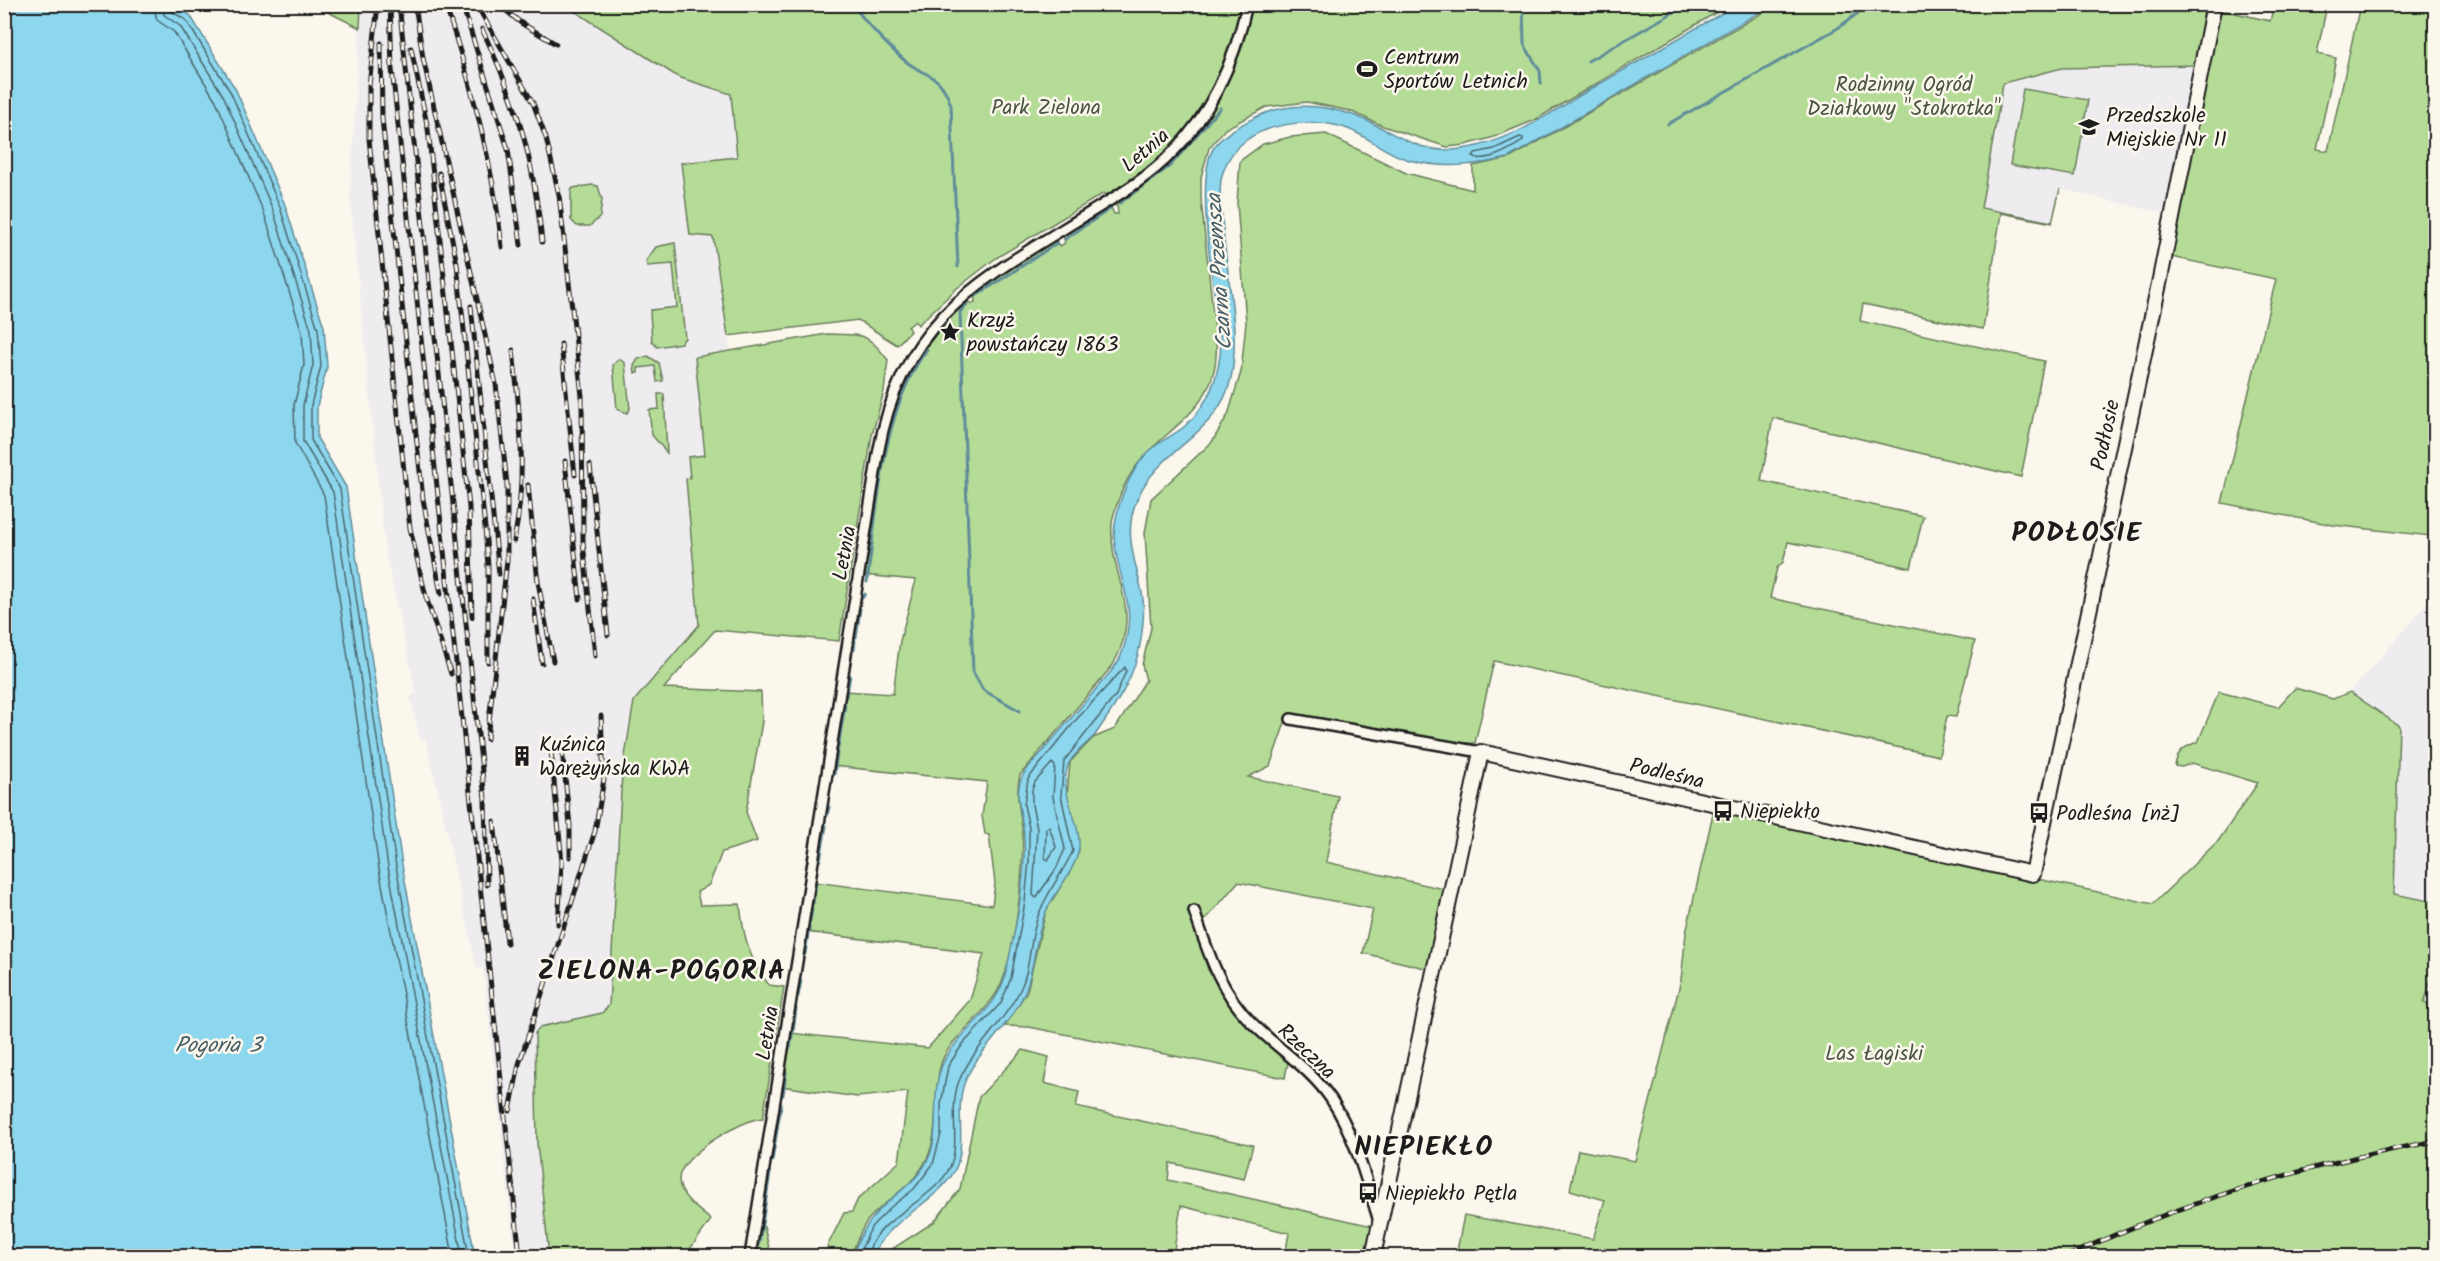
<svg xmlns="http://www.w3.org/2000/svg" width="2440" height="1261" font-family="Kalam,sans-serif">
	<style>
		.built { fill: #efecf0 }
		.green { fill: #b5dc97; stroke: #687c5a; stroke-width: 1.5 }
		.water { fill: #8dd7ee; stroke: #608c9a; stroke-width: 1.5 }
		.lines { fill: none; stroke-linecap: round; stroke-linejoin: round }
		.shore { stroke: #496770; stroke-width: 1.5 }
		.stream { stroke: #608c9a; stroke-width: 3 }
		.street-casing { stroke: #1c1c1c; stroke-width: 14 }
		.secondary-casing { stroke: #1c1c1c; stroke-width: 18 }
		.street { stroke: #fbf7ec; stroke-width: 9 }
		.secondary { stroke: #fbf7ec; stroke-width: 14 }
		.rail-casing { stroke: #1c1c1c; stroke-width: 5 }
		.rail { stroke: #fbf7ec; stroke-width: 3; stroke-dasharray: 9; stroke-linecap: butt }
		.labels { text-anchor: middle; stroke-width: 5; stroke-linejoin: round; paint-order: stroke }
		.poi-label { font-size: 21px; fill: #1c1c1c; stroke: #fbf7ec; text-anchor: start }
		.park-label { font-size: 21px; fill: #4a5641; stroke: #fbf7ec }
		.street-label { font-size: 21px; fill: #1c1c1c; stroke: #fbf7ec }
		.water-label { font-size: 22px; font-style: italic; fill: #445d66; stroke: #fbf7ec }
		.district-label { font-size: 27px; font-weight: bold; letter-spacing: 1.5px; fill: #1c1c1c; stroke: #fbf7ec }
	</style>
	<rect width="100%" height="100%" fill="#fbf7ec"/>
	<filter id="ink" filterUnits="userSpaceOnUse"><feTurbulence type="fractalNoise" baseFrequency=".0167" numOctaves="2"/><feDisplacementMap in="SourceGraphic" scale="12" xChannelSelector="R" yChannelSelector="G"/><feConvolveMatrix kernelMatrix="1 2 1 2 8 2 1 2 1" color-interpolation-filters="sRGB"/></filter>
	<g filter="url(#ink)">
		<path class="built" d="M 361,5 L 565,5 L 678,77 L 731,94 L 737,158 L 681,163 L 713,237 L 731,352 L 695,358 L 705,455 L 690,479 L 686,480 L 699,625 L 634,701 L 622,774 L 609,1005 L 602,1013 L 540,1027 L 535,1033 L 537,1143 L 549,1256 L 515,1256 L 483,968 L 477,969 L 426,739 L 420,740 L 410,697 L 416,693 L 385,551 L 350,197 Z
			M 2195,65 L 2167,214 L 2060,189 L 2052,222 L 1981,208 L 2003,83 L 2062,68 Z
			M 2435,595 L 2435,902 L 2394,895 L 2399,727 L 2350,692 Z
			M 2435,967 L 2435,1008 L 2424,1003 Z"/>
		<path class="green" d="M 314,5 L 361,5 L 360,28 Z
			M 565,5 L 1729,5 L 1535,120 L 1491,138 L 1465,145 L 1447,147 L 1383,126 L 1350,111 L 1307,102 L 1266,107 L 1225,129 L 1209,148 L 1201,177 L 1201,200 L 1216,340 C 1222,422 1147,427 1121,493 C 1118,501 1113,514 1112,523 C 1108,579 1145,606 1113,665 L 1020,775 C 1015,794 1020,809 1022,829 C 1025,866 1016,941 1004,977 C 991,1015 950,1034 941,1064 C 931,1097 942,1137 923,1166 C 910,1188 885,1200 868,1220 C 860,1230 855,1245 851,1256 L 825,1256 L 828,1245 L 844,1213 L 852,1212 L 858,1199 L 899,1162 L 908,1092 L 857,1097 L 781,1086 L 790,1033 L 928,1048 L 970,1000 L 984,954 L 806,932 L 815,882 L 992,905 L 995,883 L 989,835 L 985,834 L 982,816 L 987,782 L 833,766 L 845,691 L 893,694 L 900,641 L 916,580 L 863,575 L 889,421 L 904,379 L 924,346 L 926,347 L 942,327 L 951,331 L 944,325 L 954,314 L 952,312 L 966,299 L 971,304 L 975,302 L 974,293 L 1054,240 L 1060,246 L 1065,243 L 1063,235 L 1110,205 L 1114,214 L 1118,214 L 1117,206 L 1113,205 L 1104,193 L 996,258 L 956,289 L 918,325 L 915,321 L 908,327 L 910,331 L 897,345 L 858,320 L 728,336 L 713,237 L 690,235 L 681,163 L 737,157 L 731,94 L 678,77 Z
			M 1776,5 L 2207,5 L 2195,65 L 2062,68 L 2003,83 L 1981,208 L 2052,222 L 2060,189 L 2052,223 L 2001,213 L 1983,329 L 1863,304 L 1860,321 L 2044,361 L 2021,477 L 1773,418 L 1761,481 L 1923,516 L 1911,568 L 1788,542 L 1783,562 L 1777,568 L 1770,598 L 1975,641 L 1956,717 L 1947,716 L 1939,756 L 1494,661 L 1475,743 L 1451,744 L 1288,714 L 1270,766 L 1248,777 L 1338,796 L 1326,862 L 1448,890 L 1429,969 L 1363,953 L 1373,909 L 1238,882 L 1196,931 L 1208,970 L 1233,1005 L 1288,1062 L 1285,1078 L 1029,1027 L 1005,1026 L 1027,991 L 1046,910 L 1068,875 L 1079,851 L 1067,795 L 1070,762 L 1093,738 L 1115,729 L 1146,680 L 1142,665 L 1151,628 L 1145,533 L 1151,499 L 1212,442 L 1228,415 L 1241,372 L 1246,322 L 1237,203 L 1240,161 L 1263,144 L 1290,137 L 1326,134 L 1406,173 L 1473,190 L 1473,166 L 1510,158 Z
			M 2274,5 L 2327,5 L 2317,54 L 2336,58 L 2317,149 L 2328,151 L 2360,5 L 2435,5 L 2435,533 L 2431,536 L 2333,525 L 2222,503 L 2276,279 L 2171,257 L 2218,9 L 2270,21 Z
			M 2023,89 L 2088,100 L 2075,176 L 2010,165 Z
			M 592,185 L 598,186 L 602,199 L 600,217 L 590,226 L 577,226 L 571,220 L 571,191 L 573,188 Z
			M 675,243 L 685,338 L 681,343 L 657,347 L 652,341 L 650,313 L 651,310 L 677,307 L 673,264 L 647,266 L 646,261 L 656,247 Z
			M 827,334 C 862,336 865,330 888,360 L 884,391 L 872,435 L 839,641 L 715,630 L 664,688 L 761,692 L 762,722 L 746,812 L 757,841 L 722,852 L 709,885 L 697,892 L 700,905 L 740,904 C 743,935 749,960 769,985 L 784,987 L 763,1118 C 742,1119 678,1156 679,1180 C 680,1198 699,1210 711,1220 L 685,1256 L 549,1256 L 537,1143 L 535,1033 L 540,1027 L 602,1013 L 609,1005 L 622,774 L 634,701 L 699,625 L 686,479 L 690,478 L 688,457 L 705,455 L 695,357 Z
			M 648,356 L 659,363 L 663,381 L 657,382 L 655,366 L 638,368 L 638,373 L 635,373 L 634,366 L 638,359 Z
			M 619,359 L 625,363 L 630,409 L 627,413 L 617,409 L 613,365 Z
			M 658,394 L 664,394 L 667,453 L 652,435 L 649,410 L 659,409 Z
			M 2295,688 L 2333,699 L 2350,692 L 2399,726 L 2394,894 L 2435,902 L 2435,967 L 2424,1003 L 2436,1008 L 2435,1256 L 1456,1256 L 1464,1215 L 1593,1239 L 1605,1200 L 1570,1190 L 1578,1150 L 1635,1161 L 1681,980 L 1686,933 L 1714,809 L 2153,904 L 2219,840 L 2258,783 L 2192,763 L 2182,767 L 2175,766 C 2177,751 2185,746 2198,742 L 2219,692 L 2278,707 Z
			M 1023,1050 L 1049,1057 L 1044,1083 L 1079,1092 L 1076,1107 L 1253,1145 L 1244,1179 L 1170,1163 L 1168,1180 L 1377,1227 L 1370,1256 L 1285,1256 L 1289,1233 L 1181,1206 L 1173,1256 L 887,1256 L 889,1251 L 934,1222 L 960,1189 L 979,1097 Z
			M 759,1226 L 764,1227 L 771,1256 L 758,1256 Z"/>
		<path class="water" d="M 5,4 L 171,5 L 190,15 L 236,90 L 285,205 L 324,327 L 327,367 L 317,406 L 317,438 L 346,487 L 402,865 L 475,1256 L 5,1256 Z
			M 1738,4 L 1772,5 L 1508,158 C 1474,166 1443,169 1409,160 C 1387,154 1369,137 1348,129 C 1319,117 1270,122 1245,141 C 1234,149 1227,160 1223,172 C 1218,186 1221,203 1222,218 C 1225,267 1241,331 1231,378 C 1220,433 1159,449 1138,497 C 1122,532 1135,558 1142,593 C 1145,608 1143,624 1141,639 C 1136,676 1116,705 1095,735 C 1087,744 1075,752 1069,763 C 1056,794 1085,824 1078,853 C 1072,876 1053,893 1045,914 C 1032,946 1036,978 1016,1009 C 1001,1034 974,1056 964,1084 C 954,1112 969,1150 952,1175 C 931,1206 887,1220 873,1256 L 852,1256 C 860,1234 871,1216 889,1201 C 901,1190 914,1182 923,1168 C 945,1137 927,1095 944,1061 C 961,1028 998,1011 1006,972 C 1015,932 1029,866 1023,826 C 1020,810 1014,791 1023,775 C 1028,766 1037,758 1043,751 C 1062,728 1082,706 1101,683 C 1109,674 1118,665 1122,653 C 1138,607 1121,589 1115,546 C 1112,528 1117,510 1123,494 C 1129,477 1140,458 1154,447 C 1164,439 1176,434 1185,426 C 1209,404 1220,374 1221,342 C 1216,301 1194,181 1213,149 C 1221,135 1241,125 1256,117 C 1287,102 1321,104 1353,115 C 1393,129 1415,156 1462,149 C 1509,143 1549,114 1589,90 C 1638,62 1688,33 1738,4 Z"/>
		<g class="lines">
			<path class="shore" d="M 153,4 L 157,20 L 174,32 L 216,101 L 264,213 L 302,332 L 304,365 L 294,405 L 295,443 L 324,495 L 379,869 L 453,1256
				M 162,4 L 164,15 L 180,26 L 224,97 L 273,210 L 311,330 L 313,365 L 303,405 L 303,441 L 333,492 L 388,867 L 462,1256
				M 169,4 L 171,11 L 186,20 L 231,93 L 280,207 L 318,329 L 321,366 L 311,405 L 311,440 L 340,489 L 396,866 L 469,1256
				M 1520,137 L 1523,138 L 1523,141 C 1510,149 1488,163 1473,157 L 1475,153 L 1494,149 Z
				M 1052,763 L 1055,766 L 1053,797 L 1065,849 L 1056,869 L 1036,898 L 1033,895 L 1037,829 L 1032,805 L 1032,790 L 1035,782 Z
				M 1049,826 L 1056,847 L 1048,860 L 1045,858 L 1046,829 Z
				M 858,1256 L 872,1226 L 891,1207 L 914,1189 L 933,1164 L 941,1134 L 941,1104 L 948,1066 L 963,1044 L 1001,1003 L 1011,978 L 1025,902 L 1029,861 L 1029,828 L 1024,805 L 1028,779 L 1076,720 L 1125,667 L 1126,671 L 1116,695 L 1064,761 L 1061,795 L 1073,851 C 1062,874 1045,895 1037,919 C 1029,942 1031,968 1020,990 C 1004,1023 973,1048 959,1081 C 948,1109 961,1141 950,1167 C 935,1201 872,1219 868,1256"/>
			<path class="stream" d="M 852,4 C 868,25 883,42 903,59 C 926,79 939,70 951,105 L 958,267
				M 1523,4 L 1524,44 L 1540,71 L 1541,83
				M 1588,61 L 1688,4
				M 1668,124 L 1838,28 L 1870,4
				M 1120,203 L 1170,166 L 1220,108
				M 1065,239 L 1110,209
				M 976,296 L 1057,243
				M 967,304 L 960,312 L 973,672 L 983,690 L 1020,711
				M 867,582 C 878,507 881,412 927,349
				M 862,598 L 865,594
				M 856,637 L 860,609
				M 854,650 L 855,641
				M 848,687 L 850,675
				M 846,697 L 847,691
				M 835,766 L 845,705
				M 834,774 L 835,769
				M 827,816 L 829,807
				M 820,860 L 826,826
				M 813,903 L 816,883
				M 810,921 L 812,910
				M 809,931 L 809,927
				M 805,954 L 808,934
				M 798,996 L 801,981
				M 793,1032 L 796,1008
				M 790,1048 L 792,1035
				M 783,1095 L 786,1072
				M 772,1161 L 781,1104
				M 759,1243 L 770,1173"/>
			<g class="street-casing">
				<path id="street" d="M 1291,719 L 1481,752
					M 1194,911 C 1208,952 1220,992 1252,1023 C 1278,1049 1310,1068 1331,1099 C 1355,1135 1366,1180 1379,1221
					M 750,1256 L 878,454 C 902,316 983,279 1091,212 C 1120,194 1149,177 1172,153 C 1213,112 1235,60 1247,4"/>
			</g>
			<g class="secondary-casing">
				<path id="secondary" d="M 1373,1256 L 1481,752 L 2033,874 L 2160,279 L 2214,4"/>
			</g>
			<use href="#street" class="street"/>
			<use href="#secondary" class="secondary"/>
			<g class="rail-casing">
				<path id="rail" d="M 378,4 L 369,86 L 369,139 L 410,528 L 426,597 L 451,674
					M 390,4 L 392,69 L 520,1256
					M 399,4 L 485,799 L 487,885
					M 415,4 L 423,58 L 496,384 L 507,484 L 507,560 L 487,739
					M 445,4 C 471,83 493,163 502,247
					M 462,4 L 508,149 L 521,245
					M 476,4 L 533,103 L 546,138 L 559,195 L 582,396 L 583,542 L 595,656
					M 498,4 L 521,23 L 556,44
					M 482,29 C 519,107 533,157 542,242
					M 381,43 L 382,119 L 423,499 L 441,594
					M 411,48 L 428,129 L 469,507 L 472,617
					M 439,173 L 457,264 L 485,528 L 488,566 L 488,662
					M 471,306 L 499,574
					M 561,344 L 575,475
					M 513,350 C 520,414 527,477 514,541
					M 565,461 L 580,599
					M 590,465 L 608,635
					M 528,485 L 538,582 L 553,661
					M 533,599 L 542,663
					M 562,749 L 570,825 L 570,857
					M 551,751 L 562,862 L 558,924
					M 494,821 L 507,943
					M 510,1111 L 519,1064 L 595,831 L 604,779 L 601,716
					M 2068,1256 C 2184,1201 2309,1164 2436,1141"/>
			</g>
			<use href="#rail" class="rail"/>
		</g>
	</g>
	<defs>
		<g id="stadium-bare" transform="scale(1.62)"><path d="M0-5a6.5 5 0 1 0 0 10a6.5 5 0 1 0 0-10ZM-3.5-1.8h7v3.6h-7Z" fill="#1c1c1c" stroke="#fbf7ec" stroke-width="2.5" paint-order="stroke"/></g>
		<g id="school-bare" transform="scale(1.62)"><path d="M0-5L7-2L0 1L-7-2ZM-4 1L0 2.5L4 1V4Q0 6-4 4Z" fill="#1c1c1c" stroke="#fbf7ec" stroke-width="2.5" paint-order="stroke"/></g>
		<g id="sight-bare" transform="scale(1.62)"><path d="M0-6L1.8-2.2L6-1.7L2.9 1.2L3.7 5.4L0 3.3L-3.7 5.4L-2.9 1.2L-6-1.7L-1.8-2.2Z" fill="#1c1c1c" stroke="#fbf7ec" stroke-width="2.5" paint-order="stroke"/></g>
		<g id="building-bare" transform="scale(1.62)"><path d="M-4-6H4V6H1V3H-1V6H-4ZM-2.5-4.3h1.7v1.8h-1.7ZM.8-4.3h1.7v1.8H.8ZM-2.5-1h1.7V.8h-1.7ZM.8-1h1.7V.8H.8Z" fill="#1c1c1c" stroke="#fbf7ec" stroke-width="2.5" paint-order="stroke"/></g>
		<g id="bus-bare" transform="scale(1.62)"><path d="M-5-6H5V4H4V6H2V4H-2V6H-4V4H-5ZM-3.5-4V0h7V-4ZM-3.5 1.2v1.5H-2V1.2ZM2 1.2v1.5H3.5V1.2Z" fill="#1c1c1c" stroke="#fbf7ec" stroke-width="2.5" paint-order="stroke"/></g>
	</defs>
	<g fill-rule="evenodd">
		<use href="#stadium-bare" x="1367" y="69"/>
		<use href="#school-bare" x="2089" y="127"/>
		<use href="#sight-bare" x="950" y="332"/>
		<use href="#building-bare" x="522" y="756"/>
		<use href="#bus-bare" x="1723" y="811"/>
		<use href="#bus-bare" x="2039" y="813"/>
		<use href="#bus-bare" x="1368" y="1193"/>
	</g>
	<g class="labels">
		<g class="poi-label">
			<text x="1384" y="64">Centrum<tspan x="1384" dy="24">Sportów Letnich</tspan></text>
			<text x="2106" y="122">Przedszkole<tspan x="2106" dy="24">Miejskie Nr 11</tspan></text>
			<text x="967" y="327">Krzyż<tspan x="967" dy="24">powstańczy 1863</tspan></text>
			<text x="539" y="751">Kuźnica<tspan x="539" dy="24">Warężyńska KWA</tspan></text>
			<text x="1740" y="818">Niepiekło</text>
			<text x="2056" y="820">Podleśna [nż]</text>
			<text x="1385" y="1200">Niepiekło Pętla</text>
		</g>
		<g class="park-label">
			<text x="1904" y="91">Rodzinny Ogród<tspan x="1904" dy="24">Działkowy "Stokrotka"</tspan></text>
			<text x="1046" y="114">Park Zielona</text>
			<text x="1874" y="1060">Las Łagiski</text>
		</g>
		<g class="street-label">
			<text transform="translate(1145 150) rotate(-41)" y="7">Letnia</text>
			<text transform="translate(2105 435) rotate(-78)" y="7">Podłosie</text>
			<text transform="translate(844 553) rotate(-80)" y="7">Letnia</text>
			<text transform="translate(1667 773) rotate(13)" y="7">Podleśna</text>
			<text transform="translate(767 1033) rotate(-81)" y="7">Letnia</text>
			<text transform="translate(1307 1051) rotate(43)" y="7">Rzeczna</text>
		</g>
		<g class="water-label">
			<text transform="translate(1218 272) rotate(-94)" y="8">Czarna Przemsza</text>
			<text x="218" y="1052">Pogoria 3</text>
		</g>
		<g class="district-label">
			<text x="2077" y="541">PODŁOSIE</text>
			<text x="662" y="979">ZIELONA-POGORIA</text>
			<text x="1424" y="1155">NIEPIEKŁO</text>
		</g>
	</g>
	<rect width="2440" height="1261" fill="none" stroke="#fbf7ec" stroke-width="24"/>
	<rect x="12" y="12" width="2416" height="1237" fill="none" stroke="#1c1c1c" stroke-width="2" filter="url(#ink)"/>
</svg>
